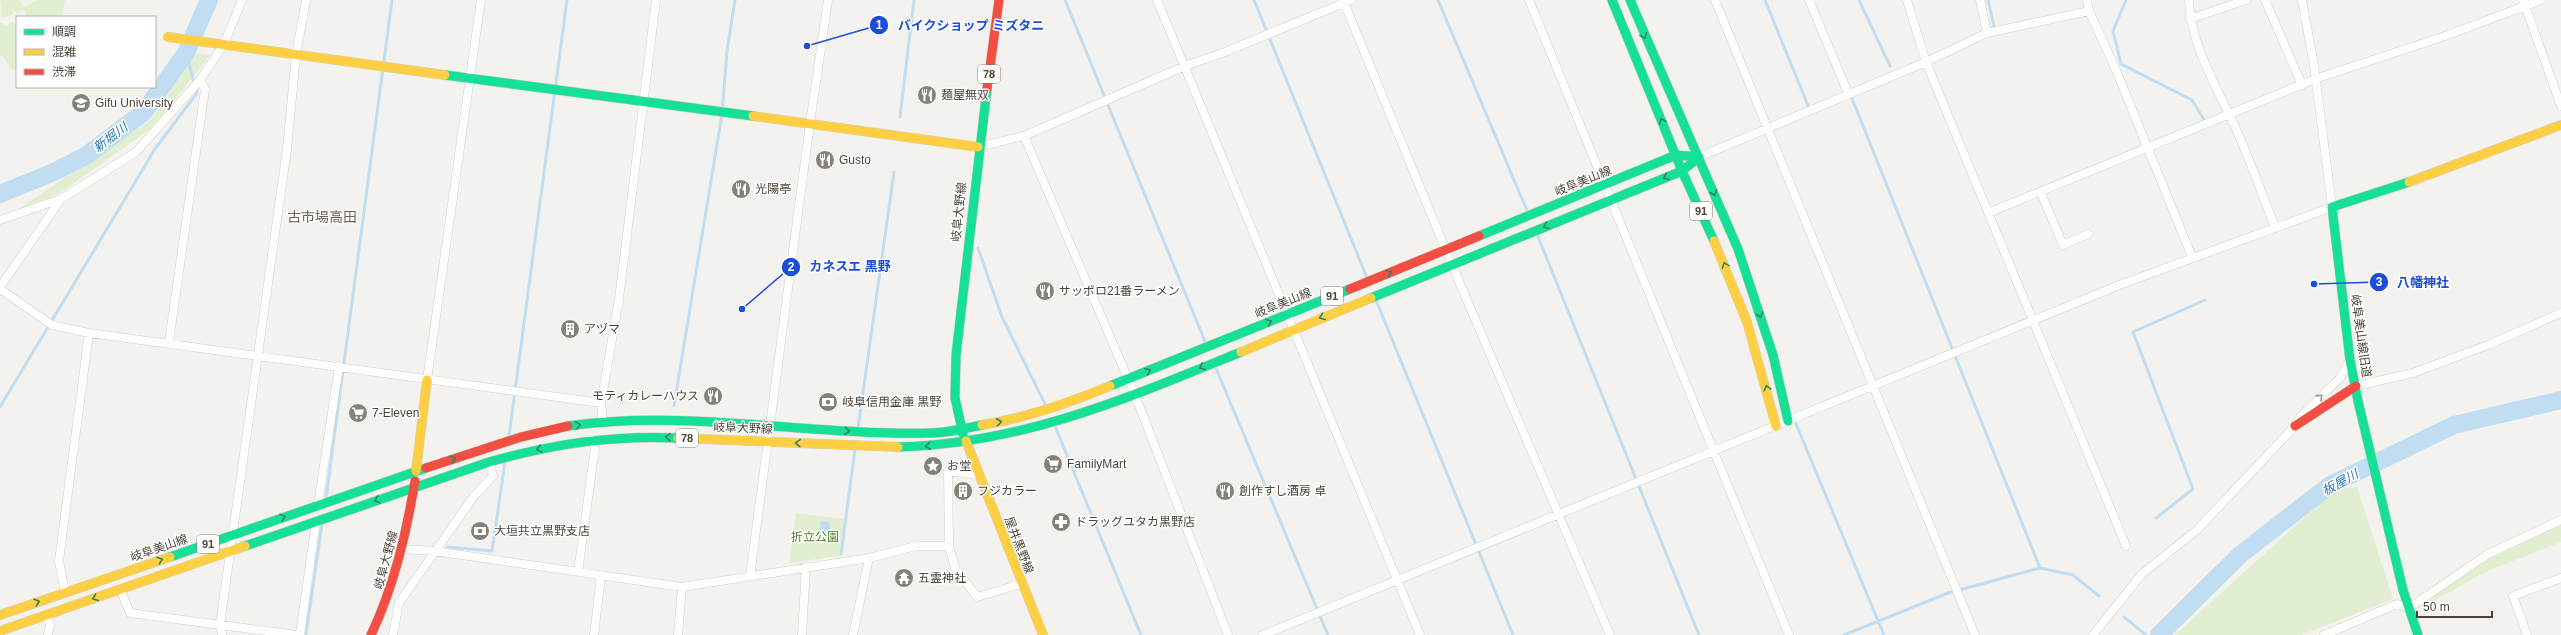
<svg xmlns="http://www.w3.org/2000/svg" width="2561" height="635" font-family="Arial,'Noto Sans JP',sans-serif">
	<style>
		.green { fill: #e1eecf }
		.water { fill: #c0ddf1 }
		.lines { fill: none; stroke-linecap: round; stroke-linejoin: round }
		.stream { stroke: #c0ddf1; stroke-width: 3 }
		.river { stroke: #c0ddf1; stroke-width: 18 }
		.street-casing { stroke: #d2d0cb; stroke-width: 9 }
		.fast-casing { stroke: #d3cfc5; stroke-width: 10 }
		.slow-casing { stroke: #d3cfc5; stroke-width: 10 }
		.jam-casing { stroke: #d3cfc5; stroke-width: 10 }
		.street { stroke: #fdfdfc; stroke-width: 8 }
		.fast { stroke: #16e098; stroke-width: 9 }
		.slow { stroke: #ffcf43; stroke-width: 9 }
		.jam { stroke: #f24e42; stroke-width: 9 }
		.oneway { stroke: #36825f }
		.oneway2 { stroke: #9b9791 }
		.labels { text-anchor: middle; stroke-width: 3; stroke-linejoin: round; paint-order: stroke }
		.shield { fill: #fff; stroke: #817c74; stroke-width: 1 }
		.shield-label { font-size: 11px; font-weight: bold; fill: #4b4439 }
		.poi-label { font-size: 12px; fill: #4b4439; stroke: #fff; text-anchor: start }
		.street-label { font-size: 12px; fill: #4b4439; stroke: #fff }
		.park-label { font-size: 12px; fill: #4a7f2a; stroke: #fff }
		.water-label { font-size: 13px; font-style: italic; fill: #2e7ab2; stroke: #fff }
		.quarter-label { font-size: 14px; fill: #6e6250; stroke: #fff }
		.leader { fill: none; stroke: #1d4ed8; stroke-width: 1.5 }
		.callout-dot { fill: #1d4ed8; stroke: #fff; stroke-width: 1.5 }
		.mark-label { font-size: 12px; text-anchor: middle; font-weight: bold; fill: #fff }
		.callout-label { font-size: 13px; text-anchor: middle; font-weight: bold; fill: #1d4ed8; stroke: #fff; stroke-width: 3; stroke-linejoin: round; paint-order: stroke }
	</style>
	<rect width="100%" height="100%" fill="#f4f2ee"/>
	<path class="green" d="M 0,0 L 20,0 L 24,7 L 38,0 L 65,0 L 62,17 L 25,17 L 26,11 L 21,10 L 18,14 L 14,11 L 12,15 L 2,18 Z
		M 0,22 L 7,26 L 11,22 L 17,24 L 17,69 L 13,71 L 2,55 L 0,56 Z
		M 197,53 L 210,55 L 153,127 L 60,193 L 17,210 L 151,120 Z
		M 2357,487 L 2393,599 L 2301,635 L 2175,635 L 2320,503 L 2339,489 Z
		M 796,513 L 844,519 L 839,556 L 789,563 Z
		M 2561,524 L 2561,542 L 2485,572 L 2427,605 C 2448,573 2525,541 2561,524 Z"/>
	<path class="water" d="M 821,521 L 829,522 L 832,537 L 819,534 Z"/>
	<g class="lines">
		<path class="stream" d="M 1065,0 L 1206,344
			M 1254,0 L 1367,278
			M 1438,0 L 1528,213
			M 1765,0 L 1809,108 L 1811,107
			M 1859,0 L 1890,66
			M 1988,0 L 1995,31
			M 2126,0 L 2113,31 L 2121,64 L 2192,100 L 2206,123
			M 1849,97 L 1851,96 L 2040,568
			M 900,117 L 914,0
			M 1537,234 L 1699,635
			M 978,248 L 1002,317 L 1046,406
			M 1376,300 L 1513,635
			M 1215,366 L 1328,635
			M 674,406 L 722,114 L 727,51 L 735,0
			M 0,407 L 155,149 L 197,93 L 186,53
			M 1796,424 L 1884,635
			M 1055,426 L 1141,635
			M 858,428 L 894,172
			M 509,436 L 567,0
			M 326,499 L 392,0
			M 2156,518 L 2193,489 L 2133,332 L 2205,300
			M 448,547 L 492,551 L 505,462
			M 841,554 L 855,449
			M 2124,617 L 2146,635
			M 306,635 L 322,524
			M 1844,635 L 1948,593 L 2040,568 L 2073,575 L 2099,596"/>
		<path class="river" d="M 0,194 L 54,172 L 87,155 L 144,112 L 186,53 L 209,0
			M 2159,635 L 2241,554 L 2330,485 L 2454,425 L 2561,400"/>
		<g class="street-casing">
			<path id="street" d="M 1157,0 L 1420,635
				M 1343,0 L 1452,265 L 1610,635
				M 1529,0 L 1789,635
				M 1715,0 L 1975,635
				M 1809,0 L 1848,93
				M 1907,0 L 1926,62 L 2126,546
				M 1980,0 L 1987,33
				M 2087,0 L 2089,11 L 2116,70 L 2192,257
				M 2189,0 C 2191,42 2211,77 2229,114 C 2247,150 2260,190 2275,227
				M 2265,0 L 2302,85
				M 2523,0 L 2561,106
				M 2190,19 L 2246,0
				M 1024,136 L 1135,395 L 1228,635
				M 978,147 L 1024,136 L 1185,66 L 1225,52 L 1351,0
				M 1699,157 L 1926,62 L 1987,33 L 2089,11
				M 2041,193 L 2063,245 L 2088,234
				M 1988,213 L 2315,79 L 2445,36 L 2541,0
				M 0,220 L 61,199 L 136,152 L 200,80 L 224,44 L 242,0
				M 0,287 L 61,199
				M 0,289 L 52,325 L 89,333 L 601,403
				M 169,342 L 205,89 L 200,80
				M 427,380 L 481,0
				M 2356,386 L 2413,373 L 2488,345 L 2561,313
				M 603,421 L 601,403 L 619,299 L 656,0
				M 318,505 L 339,366
				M 949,546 L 948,471 L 979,475
				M 402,549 L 434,551 L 682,587 L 869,558 L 916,546 L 949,546 L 955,568 L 977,597 L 1021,584
				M 578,572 L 595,448 L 592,439
				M 750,576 L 810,123 L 828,0
				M 120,589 L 130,613 L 297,635
				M 65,592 L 59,561 L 89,333
				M 47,616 L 50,624 L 48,635
				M 222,635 L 220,624 L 287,149 L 296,55 L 306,0
				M 300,635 L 316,521
				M 393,635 L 399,603 L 474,496 L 493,476 L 489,462
				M 594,635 L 601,576
				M 678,635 L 682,587
				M 802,635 L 806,567
				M 853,635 L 869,558
				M 1263,635 L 2122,284 L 2332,207 L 2314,65 L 2302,0
				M 2093,635 L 2142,574 L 2197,530 L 2295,426 L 2301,416 L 2340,378 L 2350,360
				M 2324,635 L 2397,604 L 2409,608 L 2488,554 L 2561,520
				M 2527,635 L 2513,596 L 2561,578"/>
		</g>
		<g class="fast-casing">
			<path id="fast" d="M 1612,0 L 1682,171 L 1714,241
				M 1630,0 L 1738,249 L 1773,355 L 1788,421
				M 445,75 L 753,116
				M 2409,182 L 2332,207 L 2350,360 L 2358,401 L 2403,590 L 2418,635
				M 1479,236 L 1676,155 L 1699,157
				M 1371,298 L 1682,171 L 1699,157
				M 1110,386 L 1350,289
				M 568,426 C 688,409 810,436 931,433 C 948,433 966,428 982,425
				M 963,434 L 955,398 L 956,355 L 987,89
				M 898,447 C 1022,444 1128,398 1241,352
				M 245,546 L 489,462 C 553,444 611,435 678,438
				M 170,557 L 426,468"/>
		</g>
		<g class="slow-casing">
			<path id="slow" d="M 168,37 L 445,75
				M 753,116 L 978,147
				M 2409,182 L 2561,125
				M 1714,241 L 1747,322 L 1776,426
				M 1241,352 L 1371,298
				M 982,425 C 1027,418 1069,403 1110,386
				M 678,438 L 898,447
				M 966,441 L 1043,635
				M 416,471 L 427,380
				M 0,615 L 170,557
				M 0,631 L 245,546"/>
		</g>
		<g class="jam-casing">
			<path id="jam" d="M 987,89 L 999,0
				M 1350,289 L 1479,236
				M 2295,426 L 2356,386
				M 426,468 L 521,437 L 568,426
				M 371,635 C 394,586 406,535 415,481"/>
		</g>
		<use href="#street" class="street"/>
		<use href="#fast" class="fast"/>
		<use href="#slow" class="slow"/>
		<use href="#jam" class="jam"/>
	</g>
	<defs><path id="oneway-chevron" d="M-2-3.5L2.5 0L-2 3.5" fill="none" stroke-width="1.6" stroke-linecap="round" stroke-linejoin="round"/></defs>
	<g class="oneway">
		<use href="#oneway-chevron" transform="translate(1644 36) rotate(68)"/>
		<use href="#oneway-chevron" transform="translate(1662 121) rotate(-112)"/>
		<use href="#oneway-chevron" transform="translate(1666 177) rotate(158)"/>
		<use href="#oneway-chevron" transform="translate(1714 193) rotate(67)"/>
		<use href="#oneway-chevron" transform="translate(1546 226) rotate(158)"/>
		<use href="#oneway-chevron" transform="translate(1725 265) rotate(-111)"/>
		<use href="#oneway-chevron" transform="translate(1389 273) rotate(-23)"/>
		<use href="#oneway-chevron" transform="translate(1760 315) rotate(71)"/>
		<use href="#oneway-chevron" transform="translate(1322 317) rotate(158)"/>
		<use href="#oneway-chevron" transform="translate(1269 322) rotate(-22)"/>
		<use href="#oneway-chevron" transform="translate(1202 367) rotate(157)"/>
		<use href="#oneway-chevron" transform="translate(1148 371) rotate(-22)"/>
		<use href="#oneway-chevron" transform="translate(1767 388) rotate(-104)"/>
		<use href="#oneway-chevron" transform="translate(999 422) rotate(-7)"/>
		<use href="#oneway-chevron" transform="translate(578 425) rotate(-9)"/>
		<use href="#oneway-chevron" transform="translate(847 431) rotate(4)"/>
		<use href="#oneway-chevron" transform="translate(668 437) rotate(-178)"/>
		<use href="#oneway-chevron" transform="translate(798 443) rotate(-176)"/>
		<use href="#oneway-chevron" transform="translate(928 446) rotate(174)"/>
		<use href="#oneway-chevron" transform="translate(539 449) rotate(168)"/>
		<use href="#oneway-chevron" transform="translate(453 459) rotate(-18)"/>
		<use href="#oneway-chevron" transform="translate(377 500) rotate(161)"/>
		<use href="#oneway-chevron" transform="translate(283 517) rotate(-20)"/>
		<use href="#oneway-chevron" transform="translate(160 560) rotate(-19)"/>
		<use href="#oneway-chevron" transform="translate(95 598) rotate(160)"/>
		<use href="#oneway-chevron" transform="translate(37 602) rotate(-19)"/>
	</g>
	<use class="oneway2" href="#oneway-chevron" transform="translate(2320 397) rotate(-44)"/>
	<defs>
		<g id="restaurant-disc" transform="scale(1)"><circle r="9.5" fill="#868178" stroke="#fff"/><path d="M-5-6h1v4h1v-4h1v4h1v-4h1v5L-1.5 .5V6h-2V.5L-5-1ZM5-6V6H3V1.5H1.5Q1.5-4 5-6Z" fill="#fff"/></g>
		<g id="university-disc" transform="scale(1)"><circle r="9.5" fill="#868178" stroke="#fff"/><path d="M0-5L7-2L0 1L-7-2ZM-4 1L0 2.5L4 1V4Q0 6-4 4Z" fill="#fff"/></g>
		<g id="building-disc" transform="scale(1)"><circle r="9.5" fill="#868178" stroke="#fff"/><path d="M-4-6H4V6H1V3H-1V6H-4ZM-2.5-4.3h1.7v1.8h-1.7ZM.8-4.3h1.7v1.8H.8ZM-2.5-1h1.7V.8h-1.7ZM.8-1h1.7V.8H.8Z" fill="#fff"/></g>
		<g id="bank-disc" transform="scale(1)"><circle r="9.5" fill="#868178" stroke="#fff"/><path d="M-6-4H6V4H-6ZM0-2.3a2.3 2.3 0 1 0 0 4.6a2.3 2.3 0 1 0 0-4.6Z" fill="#fff"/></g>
		<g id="supermarket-disc" transform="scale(1)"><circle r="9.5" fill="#868178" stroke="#fff"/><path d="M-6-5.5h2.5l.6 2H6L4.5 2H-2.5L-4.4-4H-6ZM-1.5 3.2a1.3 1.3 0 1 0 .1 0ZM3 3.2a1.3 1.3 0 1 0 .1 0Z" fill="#fff"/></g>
		<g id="sight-disc" transform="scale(1)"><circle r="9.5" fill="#868178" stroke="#fff"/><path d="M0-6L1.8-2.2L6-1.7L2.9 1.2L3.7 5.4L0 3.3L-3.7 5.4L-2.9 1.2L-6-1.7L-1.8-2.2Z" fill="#fff"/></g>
		<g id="pharmacy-disc" transform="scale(1)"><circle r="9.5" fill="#868178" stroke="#fff"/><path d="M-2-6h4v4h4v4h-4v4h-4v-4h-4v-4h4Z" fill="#fff"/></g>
		<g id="temple-disc" transform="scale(1)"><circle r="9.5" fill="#868178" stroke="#fff"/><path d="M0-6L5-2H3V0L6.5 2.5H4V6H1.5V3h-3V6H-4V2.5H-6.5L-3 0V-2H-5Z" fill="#fff"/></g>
	</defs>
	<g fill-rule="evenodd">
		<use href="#restaurant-disc" x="927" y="95"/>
		<use href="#university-disc" x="81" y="103"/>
		<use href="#restaurant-disc" x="825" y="160"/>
		<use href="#restaurant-disc" x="741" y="189"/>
		<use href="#restaurant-disc" x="1045" y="291"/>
		<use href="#building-disc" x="570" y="329"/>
		<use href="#restaurant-disc" x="713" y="396"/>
		<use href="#bank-disc" x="828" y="402"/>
		<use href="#supermarket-disc" x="358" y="413"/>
		<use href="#supermarket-disc" x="1053" y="464"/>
		<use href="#sight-disc" x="933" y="466"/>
		<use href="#building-disc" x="963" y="491"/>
		<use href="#restaurant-disc" x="1225" y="491"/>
		<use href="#pharmacy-disc" x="1061" y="522"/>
		<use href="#bank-disc" x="480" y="531"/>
		<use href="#temple-disc" x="904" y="578"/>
	</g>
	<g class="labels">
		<g class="shield">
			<rect x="978" y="65" width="22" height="18" rx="3"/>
			<rect x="1690" y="202" width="22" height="18" rx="3"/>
			<rect x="1321" y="287" width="22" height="18" rx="3"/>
			<rect x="676" y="429" width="22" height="18" rx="3"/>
			<rect x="197" y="535" width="22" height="18" rx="3"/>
		</g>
		<g class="shield-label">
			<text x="989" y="78">78</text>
			<text x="1701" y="215">91</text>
			<text x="1332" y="300">91</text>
			<text x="687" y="442">78</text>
			<text x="208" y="548">91</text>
		</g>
		<g class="poi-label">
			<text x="941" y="99">麺屋無双</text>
			<text x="95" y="107">Gifu University</text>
			<text x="839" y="164">Gusto</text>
			<text x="755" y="193">光陽亭</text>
			<text x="1059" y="295">サッポロ21番ラーメン</text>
			<text x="584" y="333">アヅマ</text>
			<text x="699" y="400" text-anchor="end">モティカレーハウス</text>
			<text x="842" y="406">岐阜信用金庫 黒野</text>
			<text x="372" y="417">7-Eleven</text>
			<text x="1067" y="468">FamilyMart</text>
			<text x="947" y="470">お堂</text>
			<text x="977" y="495">フジカラー</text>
			<text x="1239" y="495">創作すし酒房 卓</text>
			<text x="1075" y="526">ドラッグユタカ黒野店</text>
			<text x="494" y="535">大垣共立黒野支店</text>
			<text x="918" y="582">五霊神社</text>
		</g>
		<g class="street-label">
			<text transform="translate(1583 181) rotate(-22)" y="4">岐阜美山線</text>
			<text transform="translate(959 212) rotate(-84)" y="4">岐阜大野線</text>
			<text transform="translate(1283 303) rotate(-22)" y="4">岐阜美山線</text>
			<text transform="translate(2361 336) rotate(82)" y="4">岐阜美山線旧道</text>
			<text transform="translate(743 428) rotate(2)" y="4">岐阜大野線</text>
			<text transform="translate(1019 545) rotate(69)" y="4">屋井黒野線</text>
			<text transform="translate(159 548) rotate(-19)" y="4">岐阜美山線</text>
			<text transform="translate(386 560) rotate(-75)" y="4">岐阜大野線</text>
		</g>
		<g class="park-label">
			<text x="815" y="541">折立公園</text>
		</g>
		<g class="water-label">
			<text transform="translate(110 137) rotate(-37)" y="5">新堀川</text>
			<text transform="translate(2340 482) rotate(-29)" y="5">板屋川</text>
		</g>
		<g class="quarter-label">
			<text x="322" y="222">古市場高田</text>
		</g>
	</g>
	<path class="leader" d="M807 46L879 25M742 309L791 267M2314 284L2379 282"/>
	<g class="callout-dot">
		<circle cx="807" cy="46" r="4"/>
		<circle cx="742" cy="309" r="4"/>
		<circle cx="2314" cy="284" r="4"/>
		<circle cx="879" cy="25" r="10"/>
		<circle cx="791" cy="267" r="10"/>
		<circle cx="2379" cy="282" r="10"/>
	</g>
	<g class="mark-label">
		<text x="879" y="29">1</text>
		<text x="791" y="271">2</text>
		<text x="2379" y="286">3</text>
	</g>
	<g class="callout-label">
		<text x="971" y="30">バイクショップ ミズタニ</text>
		<text x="850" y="271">カネスエ 黒野</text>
		<text x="2423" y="287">八幡神社</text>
	</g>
	<rect x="16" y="16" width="140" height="72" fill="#ffffff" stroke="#b7b4b0"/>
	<rect x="24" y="29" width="20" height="6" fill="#16e098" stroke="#b7b4b0"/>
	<text x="52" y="36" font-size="12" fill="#4b4439">順調</text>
	<rect x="24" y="49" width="20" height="6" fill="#ffcf43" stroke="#b7b4b0"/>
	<text x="52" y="56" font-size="12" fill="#4b4439">混雑</text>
	<rect x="24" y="69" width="20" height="6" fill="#f24e42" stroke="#b7b4b0"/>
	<text x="52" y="76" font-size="12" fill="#4b4439">渋滞</text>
	<path d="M2417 611v6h75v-6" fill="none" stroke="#4b4439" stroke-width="2"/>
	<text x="2423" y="611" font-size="12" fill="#4b4439" stroke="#ffffff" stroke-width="3" paint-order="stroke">50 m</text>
</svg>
